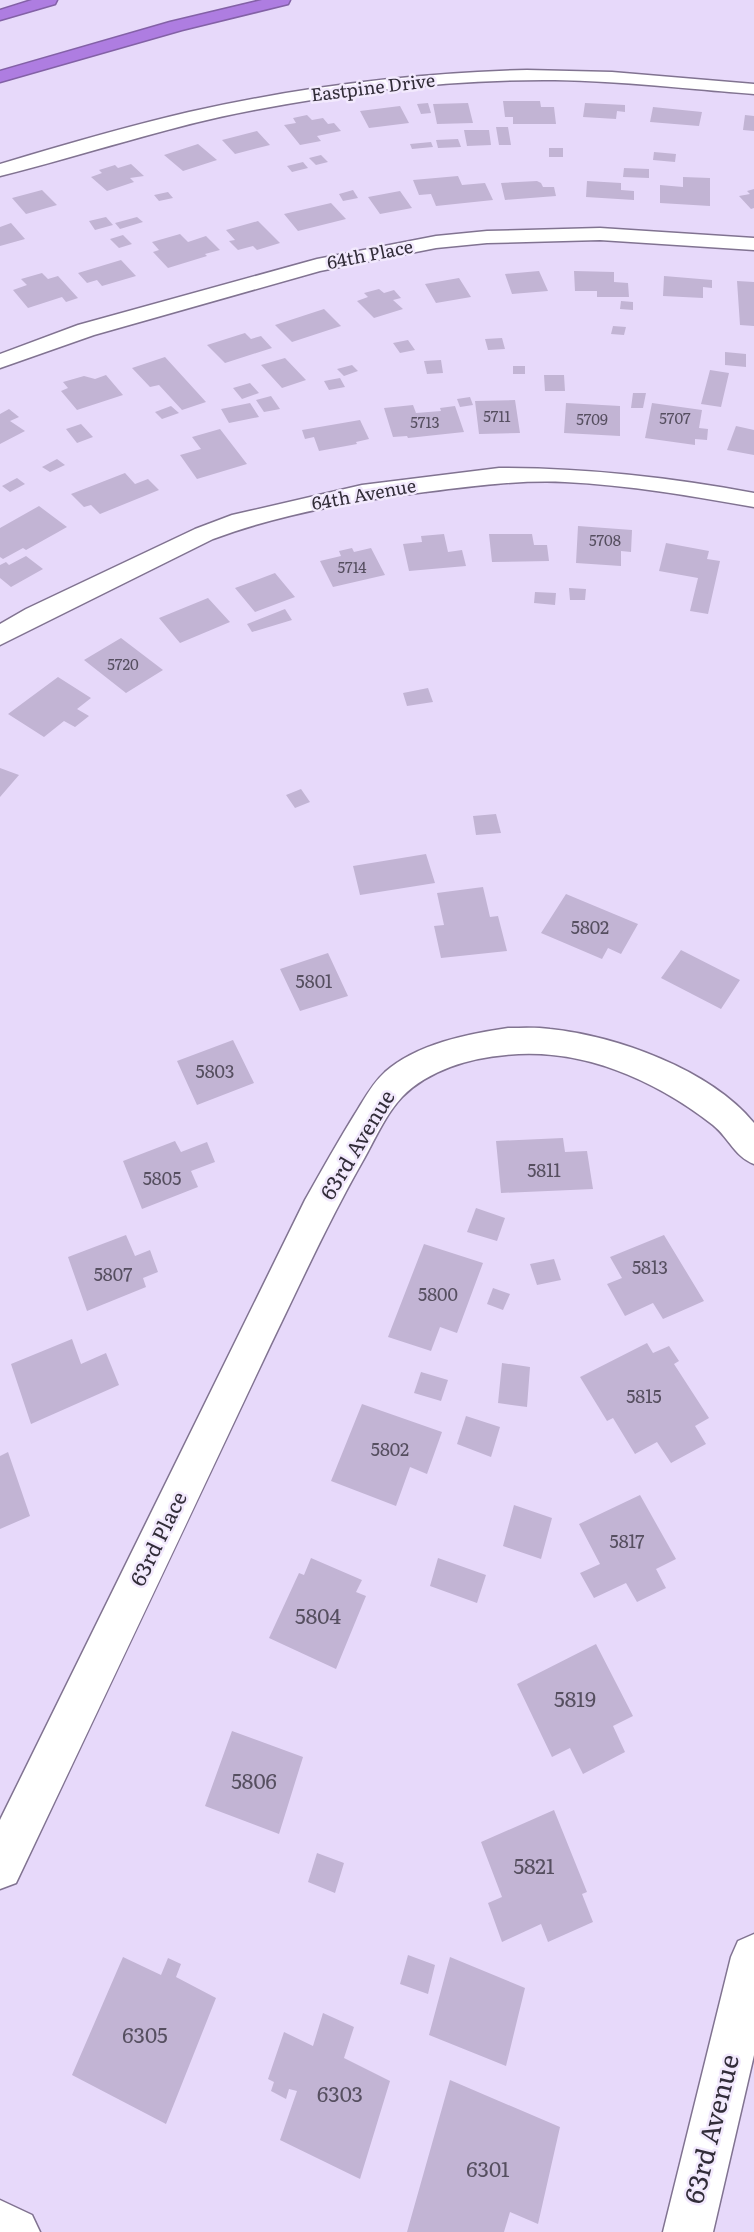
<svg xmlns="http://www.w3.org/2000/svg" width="754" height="2232" font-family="Literata,serif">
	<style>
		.building { fill: #c2b4d4 }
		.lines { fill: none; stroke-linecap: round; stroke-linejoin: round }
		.street-casing { stroke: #817391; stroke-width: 3 }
		.highway-casing { stroke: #8361a6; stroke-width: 3 }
		.street { fill: #fff; fill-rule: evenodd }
		.highway { fill: #ae7de1; fill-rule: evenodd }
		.labels { text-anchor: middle; stroke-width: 5; stroke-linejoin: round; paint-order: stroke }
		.far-number-label { font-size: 15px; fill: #564f60 }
		.far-street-label { font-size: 18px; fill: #322d39; stroke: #f2e9fd }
		.number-label { font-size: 18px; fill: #564f60 }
		.street-label { font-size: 21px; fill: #322d39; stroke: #f2e9fd }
		.near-number-label { font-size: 21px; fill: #564f60 }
		.near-street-label { font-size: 26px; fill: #322d39; stroke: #f2e9fd }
	</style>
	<rect width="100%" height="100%" fill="#e7d9fa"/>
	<path class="building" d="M 503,101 L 540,101 L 541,107 L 554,107 L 556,124 L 513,124 L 513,117 L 505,117 Z
		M 428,103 L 431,113 L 421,114 L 417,104 Z
		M 468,103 L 473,123 L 437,124 L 433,104 Z
		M 585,103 L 625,105 L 625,112 L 617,111 L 616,119 L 583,117 Z
		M 400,106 L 409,123 L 369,128 L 360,111 Z
		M 653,107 L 702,112 L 699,126 L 650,122 Z
		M 307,115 L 312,120 L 323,118 L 328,124 L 334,123 L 341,131 L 317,136 L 321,141 L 300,145 L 284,125 L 296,123 L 293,118 Z
		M 745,115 L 754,116 L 754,131 L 743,130 Z
		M 496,127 L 508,127 L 511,145 L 499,145 Z
		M 464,130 L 489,130 L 491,145 L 467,146 Z
		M 257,131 L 270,145 L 235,154 L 222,140 Z
		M 458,139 L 461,147 L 438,148 L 436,140 Z
		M 431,142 L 433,147 L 412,149 L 410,144 Z
		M 198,144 L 217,160 L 183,171 L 164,155 Z
		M 549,148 L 563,148 L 563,157 L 549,157 Z
		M 654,152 L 676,154 L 675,162 L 653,160 Z
		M 321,155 L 328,162 L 316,165 L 309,158 Z
		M 303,162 L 308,168 L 292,172 L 287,166 Z
		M 131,164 L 144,176 L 130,178 L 134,182 L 107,191 L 91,177 L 102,173 L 99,170 L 115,165 L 118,168 Z
		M 624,168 L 649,169 L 649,178 L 623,177 Z
		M 458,176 L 462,185 L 485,183 L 493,200 L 436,206 L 431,194 L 419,195 L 413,180 Z
		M 683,177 L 710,178 L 710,206 L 660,203 L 660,185 L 683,187 Z
		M 537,181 L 541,183 L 543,187 L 554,187 L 556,196 L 505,200 L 501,183 Z
		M 587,181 L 621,183 L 621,190 L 634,191 L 634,200 L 586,197 Z
		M 754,189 L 754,208 L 751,209 L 739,196 L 750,194 L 747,191 Z
		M 42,190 L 57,205 L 26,214 L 12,198 Z
		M 353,190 L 358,198 L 343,201 L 339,194 Z
		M 400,191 L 412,208 L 380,214 L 368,197 Z
		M 168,192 L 173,198 L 159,201 L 154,195 Z
		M 331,203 L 346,219 L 298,231 L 284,214 Z
		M 106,217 L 113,225 L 95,230 L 89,221 Z
		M 137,217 L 143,222 L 120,229 L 115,223 Z
		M 258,221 L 280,243 L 257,250 L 253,246 L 238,250 L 229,241 L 235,240 L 226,230 Z
		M 11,223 L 25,239 L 0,246 L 0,227 Z
		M 180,234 L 188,242 L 206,236 L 220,250 L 205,254 L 207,256 L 168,268 L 153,252 L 159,250 L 152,242 Z
		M 123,235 L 132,244 L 119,248 L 110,239 Z
		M 121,260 L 136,276 L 102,286 L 97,280 L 87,283 L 78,273 Z
		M 539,271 L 548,291 L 512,294 L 505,274 Z
		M 574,271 L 614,272 L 614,282 L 628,283 L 629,297 L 597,297 L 597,291 L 575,291 Z
		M 42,273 L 48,279 L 58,276 L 78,298 L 66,302 L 62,297 L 28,308 L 13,290 L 27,285 L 21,279 Z
		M 664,276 L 712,280 L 712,288 L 703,287 L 703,298 L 663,296 Z
		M 459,278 L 471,297 L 436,303 L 425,284 Z
		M 737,281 L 754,282 L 754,326 L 740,325 Z
		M 379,289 L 384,293 L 394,290 L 401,298 L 393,300 L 403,309 L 374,318 L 357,301 L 368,297 L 364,293 Z
		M 621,301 L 633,302 L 633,310 L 620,309 Z
		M 324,309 L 341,326 L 292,342 L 275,325 Z
		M 613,326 L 626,327 L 624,335 L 611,334 Z
		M 245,333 L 251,339 L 261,336 L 272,348 L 225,363 L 207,345 Z
		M 502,338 L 505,349 L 488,350 L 485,339 Z
		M 408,340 L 415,350 L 400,353 L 393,343 Z
		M 725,352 L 746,354 L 746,367 L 725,365 Z
		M 165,357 L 206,402 L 182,410 L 159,385 L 150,387 L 132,368 Z
		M 285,358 L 306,380 L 282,388 L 261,365 Z
		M 441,360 L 443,373 L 427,374 L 424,361 Z
		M 352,365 L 358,371 L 344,376 L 337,369 Z
		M 513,366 L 525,366 L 525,374 L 513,374 Z
		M 710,370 L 729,373 L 721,407 L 701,404 Z
		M 106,375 L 123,395 L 77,410 L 61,391 L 68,388 L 63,382 L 84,376 L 95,379 Z
		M 544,375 L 564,375 L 565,391 L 545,391 Z
		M 340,378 L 345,387 L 329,390 L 324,381 Z
		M 250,383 L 259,393 L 242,399 L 233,388 Z
		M 633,393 L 646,393 L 643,408 L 631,408 Z
		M 271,396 L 280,409 L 264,412 L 256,400 Z
		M 470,397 L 473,405 L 460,407 L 457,399 Z
		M 515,400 L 520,433 L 479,434 L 475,401 Z
		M 250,403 L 259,417 L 229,423 L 221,409 Z
		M 566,403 L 620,406 L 620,436 L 564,433 Z
		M 652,403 L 702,410 L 699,428 L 708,429 L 707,440 L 695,439 L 695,445 L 645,438 Z
		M 413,405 L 416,413 L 441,411 L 440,408 L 455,406 L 464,432 L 408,438 L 407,436 L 393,437 L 384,408 Z
		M 171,406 L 179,413 L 162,419 L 155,412 Z
		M 9,409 L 19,417 L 10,421 L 25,431 L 0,444 L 0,414 Z
		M 360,420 L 369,439 L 356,442 L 357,444 L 319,451 L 314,437 L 305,439 L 302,430 Z
		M 81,424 L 93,437 L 77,443 L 66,429 Z
		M 736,426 L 754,430 L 754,455 L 727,450 Z
		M 220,429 L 247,464 L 197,479 L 180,455 L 201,449 L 192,437 Z
		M 57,459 L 65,465 L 50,472 L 42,467 Z
		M 125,473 L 135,484 L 148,479 L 159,490 L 100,514 L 91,505 L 84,507 L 71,494 Z
		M 17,478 L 25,484 L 10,492 L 2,486 Z
		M 39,506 L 67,527 L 26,550 L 23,548 L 3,559 L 0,557 L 0,528 Z
		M 578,526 L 632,530 L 631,552 L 621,551 L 621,566 L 576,563 Z
		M 444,534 L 448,552 L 462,550 L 466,566 L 409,571 L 403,544 L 422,542 L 421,536 Z
		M 489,534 L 532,534 L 534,545 L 547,545 L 549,561 L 492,562 Z
		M 666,543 L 709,551 L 707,559 L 720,561 L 708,614 L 690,611 L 698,578 L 659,571 Z
		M 352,548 L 354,552 L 371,548 L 385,575 L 333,587 L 320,561 L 341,556 L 339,551 Z
		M 26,556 L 43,569 L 11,587 L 0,578 L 0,565 L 6,562 L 9,565 Z
		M 275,573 L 295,597 L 255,612 L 235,588 Z
		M 569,588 L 586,589 L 585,600 L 570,600 Z
		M 535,592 L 556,593 L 555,605 L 534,603 Z
		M 208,598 L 230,622 L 180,643 L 159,618 Z
		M 285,609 L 292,620 L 252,632 L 247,624 Z
		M 121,638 L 163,670 L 126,693 L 84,660 Z
		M 58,677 L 91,698 L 77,709 L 89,716 L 75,727 L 64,721 L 44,737 L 8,714 Z
		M 428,688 L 433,702 L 407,706 L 403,693 Z
		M 0,768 L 19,775 L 0,797 Z
		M 301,789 L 310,802 L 295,808 L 286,795 Z
		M 496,814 L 501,833 L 476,835 L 473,816 Z
		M 426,854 L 435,883 L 360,895 L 353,866 Z
		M 483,887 L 490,917 L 498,916 L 507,951 L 441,958 L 434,926 L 444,925 L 437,893 Z
		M 566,894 L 638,924 L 621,954 L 608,948 L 602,959 L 541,933 Z
		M 681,950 L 740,980 L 721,1009 L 661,978 Z
		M 328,953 L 348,996 L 300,1011 L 280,969 Z
		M 233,1040 L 254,1083 L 197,1105 L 177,1061 Z
		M 563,1138 L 565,1152 L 587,1151 L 593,1189 L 501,1193 L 496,1141 Z
		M 175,1141 L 181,1152 L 207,1142 L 215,1162 L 191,1171 L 198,1187 L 142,1209 L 123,1161 Z
		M 476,1208 L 505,1218 L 497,1241 L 467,1232 Z
		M 126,1235 L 135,1256 L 150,1250 L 158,1272 L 143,1278 L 146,1287 L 87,1311 L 68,1257 Z
		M 664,1235 L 704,1301 L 663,1319 L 653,1303 L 625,1316 L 607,1284 L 622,1278 L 610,1257 Z
		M 424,1244 L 483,1263 L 457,1333 L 440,1327 L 431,1351 L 388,1337 Z
		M 554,1259 L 561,1280 L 537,1285 L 530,1264 Z
		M 493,1288 L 510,1294 L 503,1310 L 487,1304 Z
		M 72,1339 L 81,1364 L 106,1353 L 119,1385 L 31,1424 L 11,1364 Z
		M 647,1343 L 653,1353 L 669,1346 L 679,1361 L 674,1364 L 709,1418 L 695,1426 L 706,1444 L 671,1463 L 657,1442 L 635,1454 L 613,1418 L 607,1421 L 580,1377 Z
		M 502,1363 L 530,1367 L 527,1407 L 498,1403 Z
		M 421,1372 L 448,1380 L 441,1401 L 414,1393 Z
		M 362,1404 L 442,1432 L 427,1474 L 410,1467 L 396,1506 L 331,1481 Z
		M 466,1416 L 500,1427 L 491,1457 L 457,1444 Z
		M 8,1452 L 30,1516 L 0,1529 L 0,1456 Z
		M 640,1495 L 676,1559 L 656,1569 L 666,1588 L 637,1602 L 626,1583 L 594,1598 L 580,1573 L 600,1564 L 579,1524 Z
		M 514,1505 L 552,1518 L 541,1559 L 503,1546 Z
		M 311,1558 L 362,1580 L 356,1592 L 366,1596 L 336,1669 L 269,1638 L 299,1573 L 304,1575 Z
		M 438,1558 L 486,1575 L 477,1603 L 430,1586 Z
		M 596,1644 L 633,1716 L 613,1726 L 625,1752 L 583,1774 L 570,1748 L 552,1757 L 517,1684 Z
		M 232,1731 L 303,1757 L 279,1834 L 205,1806 Z
		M 554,1810 L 587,1892 L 582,1894 L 593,1922 L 548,1942 L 541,1924 L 502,1942 L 488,1903 L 502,1897 L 481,1842 Z
		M 317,1853 L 344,1863 L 335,1893 L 308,1882 Z
		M 408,1955 L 435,1965 L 428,1994 L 400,1984 Z
		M 123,1957 L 161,1975 L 168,1958 L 181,1964 L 176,1977 L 216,1998 L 166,2124 L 72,2075 Z
		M 450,1957 L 525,1988 L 506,2066 L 429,2035 Z
		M 323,2013 L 354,2027 L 344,2058 L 390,2081 L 360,2179 L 280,2140 L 297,2091 L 289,2089 L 286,2099 L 271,2091 L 274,2082 L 268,2079 L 284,2032 L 313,2046 Z
		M 450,2080 L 560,2127 L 538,2224 L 510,2212 L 504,2232 L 407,2232 Z"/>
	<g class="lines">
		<g class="street-casing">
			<path id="street" d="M 527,70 L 612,72 L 754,84 L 754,94 C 688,89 622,81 555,80 C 455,79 353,91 254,110 C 168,126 85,155 0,176 L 0,164 C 63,145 125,127 189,112 C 300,87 413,73 527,70 Z
				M 600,228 L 754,238 L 754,250 L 600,240 L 487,243 L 436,248 L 320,271 L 94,335 L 0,368 L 0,354 L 78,325 L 317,259 L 436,236 L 487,231 Z
				M 499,468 C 585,468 669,477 754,493 L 754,507 C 692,496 628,485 565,482 C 518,480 472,486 425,492 C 353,501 280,514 213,539 L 0,645 L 0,624 L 26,609 L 195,529 L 232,515 L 362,485 Z
				M 508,1028 C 522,1028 536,1027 550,1029 C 616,1036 710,1069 754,1123 L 754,1164 C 734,1156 730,1139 713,1125 C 655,1080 582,1047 506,1055 C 470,1058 428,1070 402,1097 C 386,1114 376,1137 365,1157 C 330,1218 301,1282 270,1346 C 186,1525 101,1704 16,1883 L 0,1889 L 0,1820 L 305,1200 C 322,1170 339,1139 358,1109 C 366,1096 373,1083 385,1072 C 417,1044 467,1034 508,1028 Z
				M 754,1934 L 754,2055 L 713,2232 L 663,2232 L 731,1957 L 738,1941 Z
				M 0,2200 L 32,2215 L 40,2232 L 0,2232 Z"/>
		</g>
		<g class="highway-casing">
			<path id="highway" d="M 32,0 L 57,0 L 55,4 L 0,20 L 0,10 Z
				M 262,0 L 290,0 L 288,4 L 182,30 L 0,82 L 0,71 L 170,22 Z"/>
		</g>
		<use href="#street" class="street"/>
		<use href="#highway" class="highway"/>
	</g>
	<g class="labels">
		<g class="far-number-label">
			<text x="497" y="422">5711</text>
			<text x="675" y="424">5707</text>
			<text x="592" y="425">5709</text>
			<text x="425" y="428">5713</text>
			<text x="605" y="546">5708</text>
			<text x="352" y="573">5714</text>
			<text x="123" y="670">5720</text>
		</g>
		<g class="far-street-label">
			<text transform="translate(373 88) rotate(-7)" y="6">Eastpine Drive</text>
			<text transform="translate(370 255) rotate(-11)" y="6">64th Place</text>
			<text transform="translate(364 495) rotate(-10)" y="6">64th Avenue</text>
		</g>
		<g class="number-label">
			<text x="590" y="934">5802</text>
			<text x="314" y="988">5801</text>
			<text x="215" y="1078">5803</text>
			<text x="544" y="1177">5811</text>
			<text x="162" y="1185">5805</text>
			<text x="650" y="1274">5813</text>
			<text x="113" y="1281">5807</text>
			<text x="438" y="1301">5800</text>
			<text x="644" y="1403">5815</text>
			<text x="390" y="1456">5802</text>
			<text x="627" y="1548">5817</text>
		</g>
		<g class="street-label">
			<text transform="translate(358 1145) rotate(-59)" y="7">63rd Avenue</text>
			<text transform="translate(159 1539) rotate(-64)" y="7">63rd Place</text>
		</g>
		<g class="near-number-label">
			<text x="318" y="1624">5804</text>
			<text x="575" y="1707">5819</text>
			<text x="254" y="1789">5806</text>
			<text x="534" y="1874">5821</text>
			<text x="145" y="2043">6305</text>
			<text x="340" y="2102">6303</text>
			<text x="488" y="2177">6301</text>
		</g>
		<g class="near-street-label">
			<text transform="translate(712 2129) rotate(-76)" y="9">63rd Avenue</text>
		</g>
	</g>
</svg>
